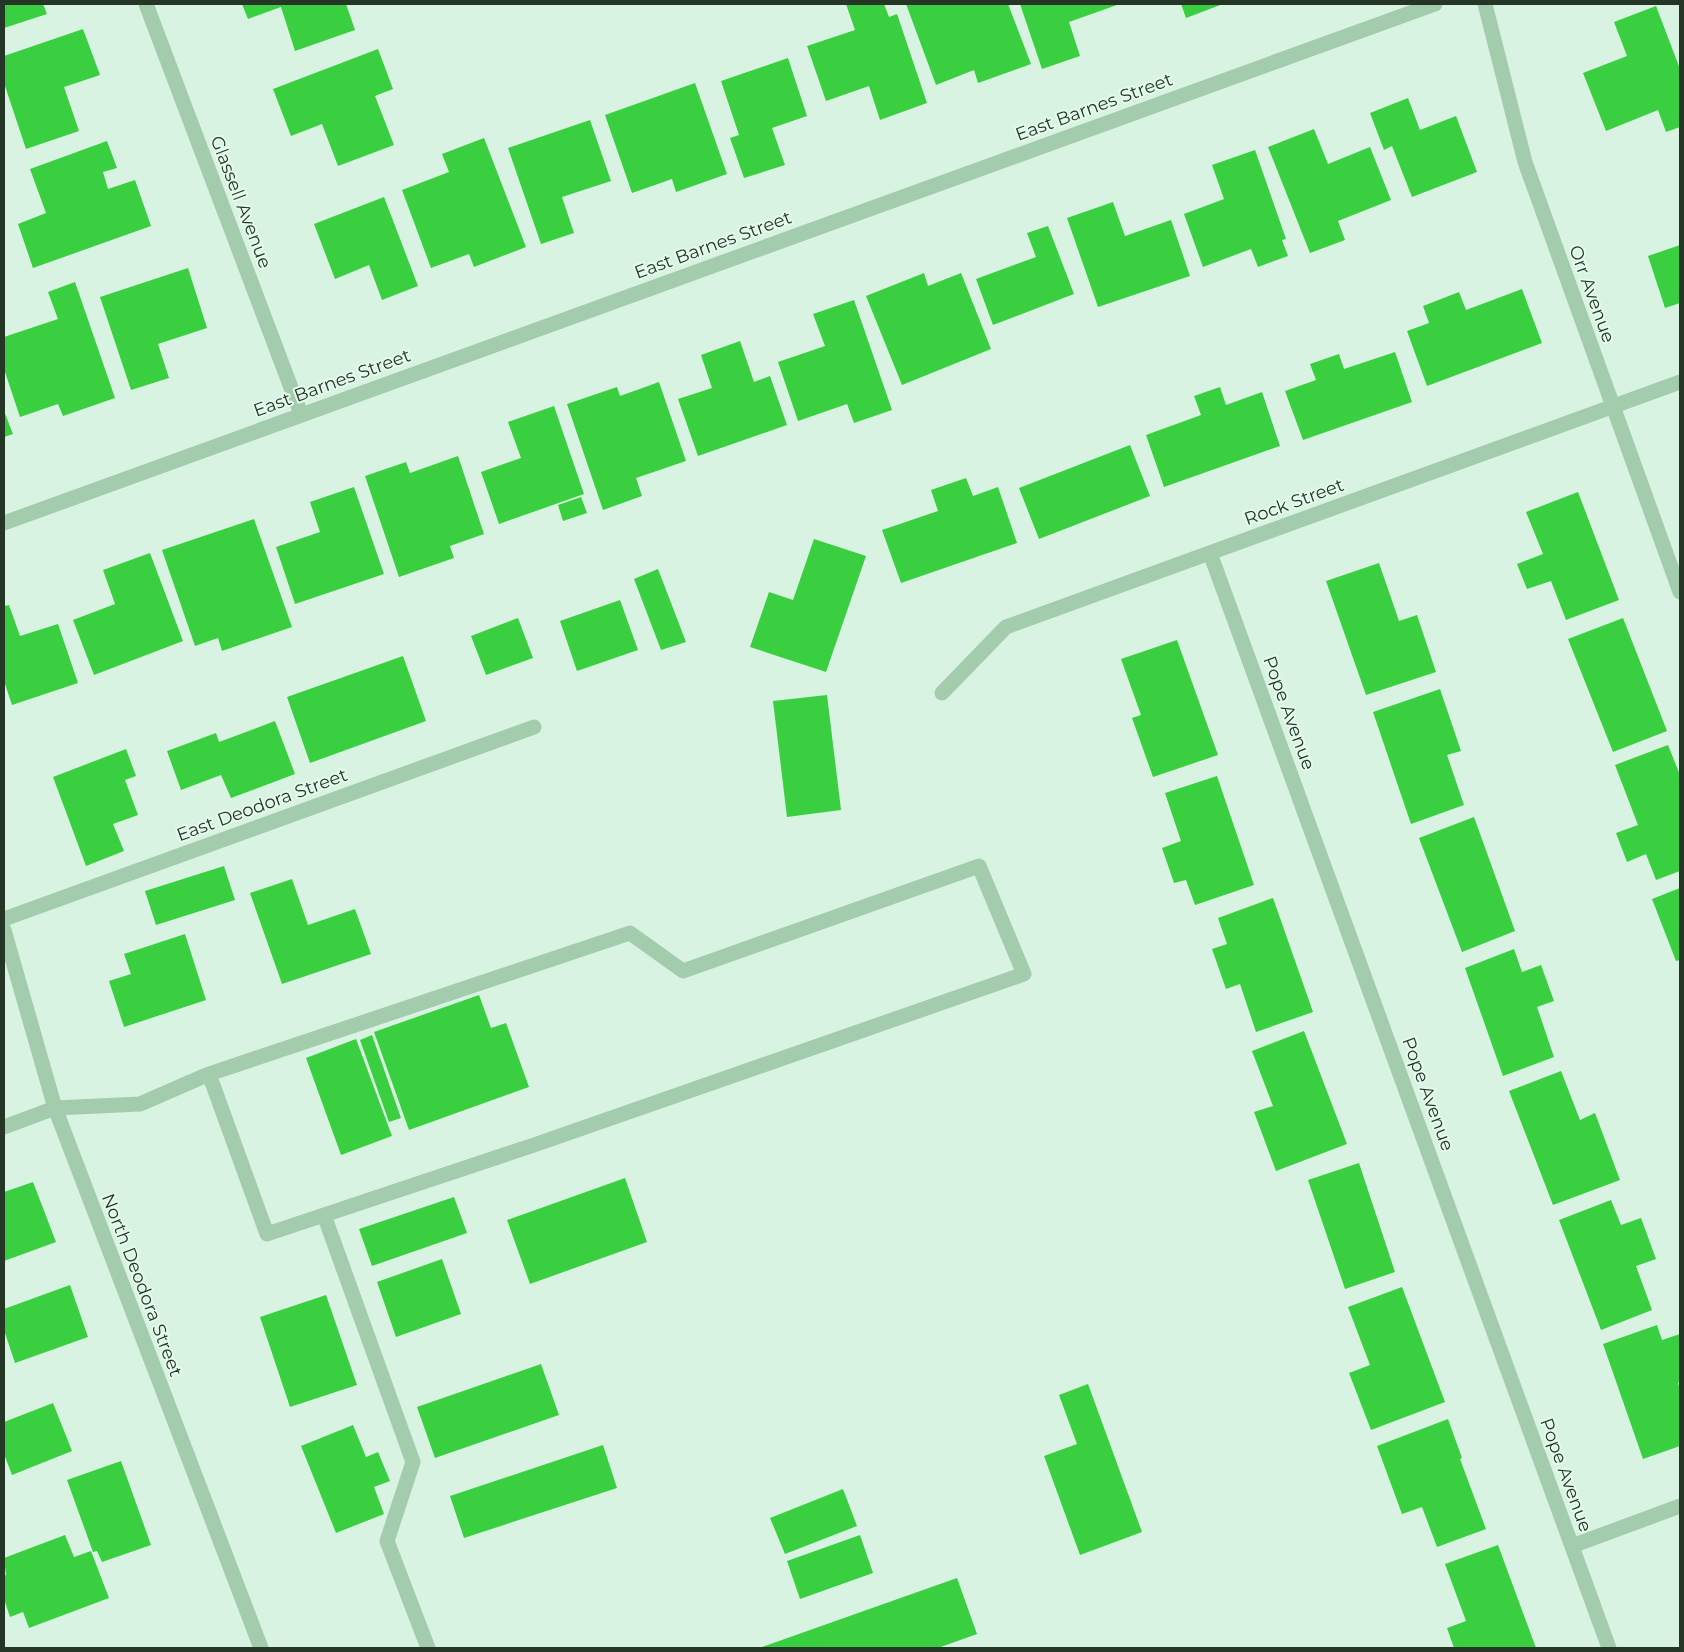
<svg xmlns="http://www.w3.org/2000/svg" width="1684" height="1652" font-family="Montserrat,sans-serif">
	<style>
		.building { fill: #3acf40 }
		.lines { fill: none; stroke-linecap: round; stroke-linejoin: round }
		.lane { stroke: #a3ccad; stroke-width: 15 }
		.street { stroke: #a3ccad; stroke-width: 15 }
		.labels { text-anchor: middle; stroke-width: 4; stroke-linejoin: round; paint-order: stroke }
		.street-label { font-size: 18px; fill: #253627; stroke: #e4faec }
	</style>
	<rect width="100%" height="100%" fill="#d8f3e1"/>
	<path class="building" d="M 4,4 L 43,4 L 47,14 L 4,28 Z
		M 242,4 L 346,4 L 355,30 L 295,51 L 281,7 L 248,19 Z
		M 846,4 L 884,4 L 889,17 L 897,14 L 927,103 L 880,120 L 869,86 L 826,101 L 807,46 L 855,30 Z
		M 906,4 L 1008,4 L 1031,64 L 978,83 L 974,70 L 936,85 Z
		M 1020,4 L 1116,4 L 1117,5 L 1069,22 L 1080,56 L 1042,69 Z
		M 1181,4 L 1223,4 L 1186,18 Z
		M 1656,6 L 1680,69 L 1680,127 L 1666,132 L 1658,110 L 1606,131 L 1583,73 L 1627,56 L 1614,22 Z
		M 83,29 L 100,75 L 64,87 L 79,131 L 26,149 L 4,83 L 4,56 Z
		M 378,49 L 393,89 L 375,96 L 394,145 L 338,166 L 322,124 L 291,136 L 273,89 Z
		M 788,58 L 807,116 L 772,128 L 785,165 L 744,178 L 730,138 L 739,135 L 721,81 Z
		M 695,83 L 727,174 L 676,192 L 672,179 L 632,193 L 605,115 Z
		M 1408,98 L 1420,130 L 1456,116 L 1477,172 L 1412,197 L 1392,146 L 1384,150 L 1370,113 Z
		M 590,120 L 611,181 L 562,197 L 574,233 L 541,244 L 508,148 Z
		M 1314,129 L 1328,164 L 1370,147 L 1391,200 L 1338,221 L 1345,240 L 1310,253 L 1268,147 Z
		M 484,138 L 526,247 L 474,267 L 469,254 L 431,268 L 402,190 L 449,172 L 442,154 Z
		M 107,141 L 117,168 L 103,172 L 108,189 L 135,180 L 151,226 L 33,268 L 18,224 L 46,213 L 30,169 Z
		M 1255,150 L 1286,239 L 1282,240 L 1288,256 L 1258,267 L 1251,249 L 1203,267 L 1184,214 L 1224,199 L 1212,165 Z
		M 384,197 L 418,286 L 382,300 L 369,265 L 335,279 L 314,224 Z
		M 1113,202 L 1125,236 L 1171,220 L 1190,276 L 1098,307 L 1067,218 Z
		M 1048,226 L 1074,294 L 993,325 L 976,279 L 1036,257 L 1027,233 Z
		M 1680,245 L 1680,303 L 1665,308 L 1648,256 Z
		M 188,268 L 207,328 L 158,344 L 169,378 L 131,390 L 100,297 Z
		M 924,273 L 928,286 L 961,273 L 991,349 L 902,385 L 866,296 Z
		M 75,282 L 115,398 L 63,416 L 58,404 L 20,417 L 4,369 L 4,337 L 58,319 L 48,292 Z
		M 1522,289 L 1542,343 L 1427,386 L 1407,331 L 1429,323 L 1423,306 L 1459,292 L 1466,310 Z
		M 854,300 L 892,410 L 854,423 L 847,404 L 798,421 L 778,362 L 825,346 L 813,314 Z
		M 740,341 L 754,382 L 770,376 L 787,425 L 698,456 L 678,399 L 712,388 L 701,355 Z
		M 1395,352 L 1412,402 L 1303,440 L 1285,391 L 1316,380 L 1310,364 L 1339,354 L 1344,369 Z
		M 659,382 L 686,461 L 636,478 L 642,496 L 603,510 L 567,404 L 617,387 L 620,396 Z
		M 1220,387 L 1226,405 L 1262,392 L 1280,446 L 1164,487 L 1146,435 L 1201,415 L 1194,396 Z
		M 554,406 L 584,494 L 499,524 L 481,472 L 521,458 L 508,422 Z
		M 4,411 L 13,434 L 4,437 Z
		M 1130,445 L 1150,496 L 1039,539 L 1019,488 Z
		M 458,456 L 484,534 L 450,546 L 454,558 L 399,577 L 365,476 L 406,462 L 410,473 Z
		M 966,478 L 973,496 L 998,487 L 1017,543 L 901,583 L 882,530 L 938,511 L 931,490 Z
		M 354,487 L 384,574 L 295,604 L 276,547 L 320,532 L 310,502 Z
		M 1578,492 L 1619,600 L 1566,620 L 1551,581 L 1527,589 L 1517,564 L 1543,554 L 1526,512 Z
		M 581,497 L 587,513 L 563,521 L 558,505 Z
		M 254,519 L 292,627 L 222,651 L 218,638 L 195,646 L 162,550 Z
		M 814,539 L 866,556 L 826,672 L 750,647 L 769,592 L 793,600 Z
		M 150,553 L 183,641 L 94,675 L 73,620 L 115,604 L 103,570 Z
		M 1379,563 L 1399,621 L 1417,615 L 1436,672 L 1366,695 L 1326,581 Z
		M 658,569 L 686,642 L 661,650 L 634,579 Z
		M 620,600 L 638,650 L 577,671 L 560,621 Z
		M 9,605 L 20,636 L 58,624 L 78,683 L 12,705 L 4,681 L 4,606 Z
		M 518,618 L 533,658 L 486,675 L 471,636 Z
		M 1623,618 L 1667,731 L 1613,752 L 1568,639 Z
		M 1177,640 L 1218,755 L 1153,777 L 1132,718 L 1141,715 L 1121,659 Z
		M 403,656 L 426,721 L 310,763 L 287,697 Z
		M 1440,689 L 1461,751 L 1447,755 L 1464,805 L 1411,824 L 1373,712 Z
		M 827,695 L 841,810 L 787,817 L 773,701 Z
		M 275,721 L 295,774 L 231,798 L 221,775 L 181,790 L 167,751 L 216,733 L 219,742 Z
		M 1668,745 L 1680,775 L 1680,871 L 1656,880 L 1646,854 L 1627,862 L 1616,833 L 1638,825 L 1615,765 Z
		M 126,749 L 136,776 L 125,780 L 138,815 L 113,824 L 124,851 L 86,866 L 53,777 Z
		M 1217,776 L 1254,885 L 1195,905 L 1186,880 L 1174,883 L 1162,848 L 1181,841 L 1165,793 Z
		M 1474,817 L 1515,931 L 1462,952 L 1419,838 Z
		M 224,866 L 235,900 L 156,925 L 145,891 Z
		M 292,879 L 308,925 L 355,909 L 371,954 L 282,984 L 250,893 Z
		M 1680,888 L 1680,960 L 1676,961 L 1652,899 Z
		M 1273,898 L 1313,1012 L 1256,1032 L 1240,984 L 1226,989 L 1212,949 L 1227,944 L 1218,918 Z
		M 185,934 L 206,1000 L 124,1027 L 109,981 L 131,974 L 124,954 Z
		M 1514,949 L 1522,972 L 1541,965 L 1554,1001 L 1537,1007 L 1554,1057 L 1503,1076 L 1465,968 Z
		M 479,995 L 491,1028 L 506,1023 L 529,1087 L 409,1130 L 374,1032 Z
		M 1304,1031 L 1347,1144 L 1276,1171 L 1254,1112 L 1273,1106 L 1252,1051 Z
		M 372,1035 L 401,1118 L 389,1122 L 360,1040 Z
		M 356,1039 L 392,1136 L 341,1155 L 306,1058 Z
		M 1561,1071 L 1580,1120 L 1595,1113 L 1620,1180 L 1553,1205 L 1509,1091 Z
		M 1359,1163 L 1395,1272 L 1345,1289 L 1308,1180 Z
		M 625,1178 L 647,1242 L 530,1284 L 507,1220 Z
		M 33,1182 L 56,1242 L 4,1261 L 4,1192 Z
		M 454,1197 L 467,1233 L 372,1266 L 359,1229 Z
		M 1611,1200 L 1621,1225 L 1641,1218 L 1656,1259 L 1636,1266 L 1652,1310 L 1601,1330 L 1559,1220 Z
		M 442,1259 L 461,1314 L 396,1337 L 377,1282 Z
		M 70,1285 L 88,1337 L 15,1363 L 4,1330 L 4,1309 Z
		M 1402,1287 L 1445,1402 L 1371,1430 L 1349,1373 L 1370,1365 L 1348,1307 Z
		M 326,1295 L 357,1385 L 290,1407 L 260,1317 Z
		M 1657,1325 L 1662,1340 L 1680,1334 L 1680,1382 L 1678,1383 L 1680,1390 L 1680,1446 L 1643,1459 L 1603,1344 Z
		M 541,1364 L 559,1415 L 435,1458 L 417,1407 Z
		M 1088,1384 L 1142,1532 L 1080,1555 L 1044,1456 L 1077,1444 L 1059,1395 Z
		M 53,1403 L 72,1451 L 12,1475 L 4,1454 L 4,1422 Z
		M 1448,1419 L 1462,1458 L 1460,1459 L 1486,1529 L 1437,1547 L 1422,1507 L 1402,1514 L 1377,1446 Z
		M 353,1425 L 366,1457 L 378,1452 L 390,1481 L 374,1487 L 384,1514 L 336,1533 L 301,1446 Z
		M 603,1445 L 617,1488 L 464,1538 L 450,1496 Z
		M 121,1461 L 151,1545 L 102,1562 L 97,1551 L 93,1552 L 67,1480 Z
		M 843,1489 L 857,1526 L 785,1554 L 770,1518 Z
		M 65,1535 L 74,1557 L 91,1551 L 109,1598 L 29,1628 L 23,1612 L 10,1617 L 4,1599 L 4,1576 L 6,1575 L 4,1558 Z
		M 860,1535 L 873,1573 L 800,1599 L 787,1561 Z
		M 1498,1545 L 1536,1648 L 1454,1648 L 1447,1628 L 1466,1621 L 1445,1564 Z
		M 957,1578 L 977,1634 L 938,1648 L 759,1648 Z"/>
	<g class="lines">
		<path class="lane" d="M 55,1108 L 140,1104 L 209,1074 L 630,933 L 683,971 L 979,866 L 1024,974 L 534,1145 L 267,1234 L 209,1074
			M 324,1215 L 413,1462 L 387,1541 L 428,1648"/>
		<path class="street" d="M 146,4 L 301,414
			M 1485,4 L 1525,162 L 1680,592
			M 4,523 L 1435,4
			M 1210,553 L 1609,1648
			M 942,693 L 1006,627 L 1680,382
			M 4,919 L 534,727
			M 4,930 L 55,1108 L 261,1648
			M 4,1127 L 55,1108
			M 1572,1546 L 1680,1506"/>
	</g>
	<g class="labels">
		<g class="street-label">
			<text transform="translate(1094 107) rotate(-20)" y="6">East Barnes Street</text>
			<text transform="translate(241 202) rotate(69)" y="6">Glassell Avenue</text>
			<text transform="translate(713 245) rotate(-20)" y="6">East Barnes Street</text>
			<text transform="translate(1592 294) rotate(70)" y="6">Orr Avenue</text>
			<text transform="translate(332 383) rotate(-20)" y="6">East Barnes Street</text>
			<text transform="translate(1294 502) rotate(-20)" y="6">Rock Street</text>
			<text transform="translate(1289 713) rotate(70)" y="6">Pope Avenue</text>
			<text transform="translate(262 805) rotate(-20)" y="6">East Deodora Street</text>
			<text transform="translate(1428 1094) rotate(70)" y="6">Pope Avenue</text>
			<text transform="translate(142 1285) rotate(69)" y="6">North Deodora Street</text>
			<text transform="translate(1566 1475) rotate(70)" y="6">Pope Avenue</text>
		</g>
	</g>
	<rect width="1684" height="1652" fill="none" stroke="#253627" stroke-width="10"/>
</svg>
